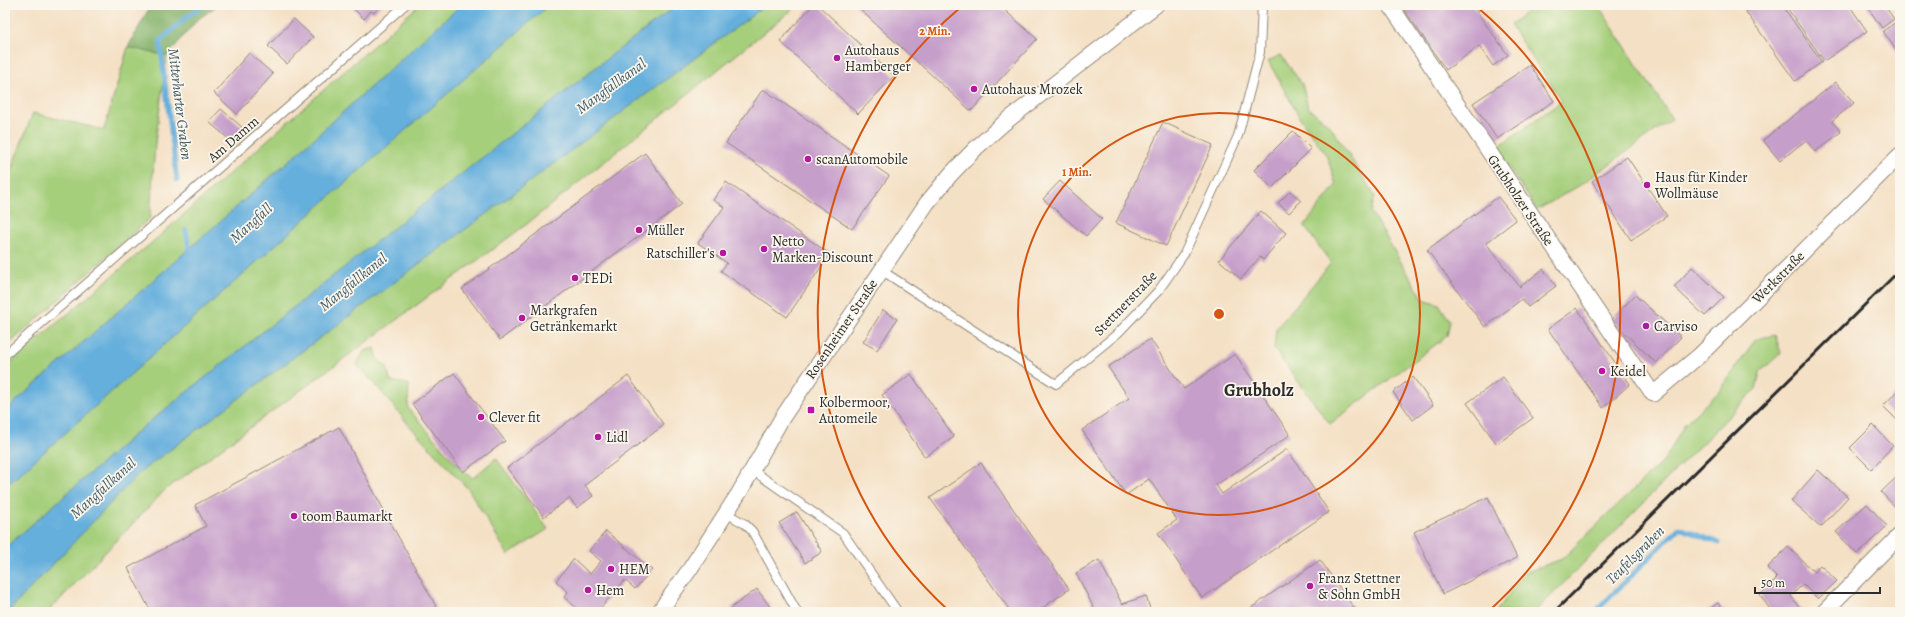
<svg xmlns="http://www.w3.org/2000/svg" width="1905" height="617" font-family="Alegreya,serif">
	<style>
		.green { fill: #a6cf7b; stroke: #687d53 }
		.forest { fill: #84b26b; stroke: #586e4b }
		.water { fill: #65afdd; stroke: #486d84 }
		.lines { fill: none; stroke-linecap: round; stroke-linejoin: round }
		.stream { stroke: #65afdd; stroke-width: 5 }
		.building { fill: #c69eca }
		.lane-casing { stroke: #908678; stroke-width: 10 }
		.street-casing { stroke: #908678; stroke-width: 17 }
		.lane { stroke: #fff; stroke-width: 8 }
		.street { stroke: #fff; stroke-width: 15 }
		.rail { stroke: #2b2b2b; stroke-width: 3 }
		.ring { fill: none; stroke: #d5540f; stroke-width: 2 }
		.poi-dot { fill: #b5179e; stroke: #fbf7ec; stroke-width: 1.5 }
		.labels { text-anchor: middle; stroke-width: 3.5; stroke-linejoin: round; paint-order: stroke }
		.poi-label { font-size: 14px; fill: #2b2b2b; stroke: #fbf7ec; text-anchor: start }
		.street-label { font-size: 14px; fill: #2b2b2b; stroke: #fbf7ec }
		.water-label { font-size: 15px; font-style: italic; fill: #3f5969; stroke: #fbf7ec }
		.district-label { font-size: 18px; font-weight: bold; fill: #2b2b2b; stroke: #fbf7ec }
		.centre { fill: #d5540f; stroke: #fbf7ec; stroke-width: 2 }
		.ring-label { font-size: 12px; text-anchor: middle; font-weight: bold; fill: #d5540f; stroke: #fbf7ec; stroke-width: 3.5; stroke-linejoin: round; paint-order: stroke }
	</style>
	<rect width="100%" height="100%" fill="#fbf7ec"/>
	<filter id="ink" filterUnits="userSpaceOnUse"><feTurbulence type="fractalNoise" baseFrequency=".025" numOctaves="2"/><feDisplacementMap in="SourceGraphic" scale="8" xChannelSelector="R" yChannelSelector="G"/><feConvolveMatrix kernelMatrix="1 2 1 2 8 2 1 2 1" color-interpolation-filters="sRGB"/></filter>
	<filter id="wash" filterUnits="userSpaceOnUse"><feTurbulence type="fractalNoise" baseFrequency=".012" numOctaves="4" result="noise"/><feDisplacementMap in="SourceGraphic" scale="16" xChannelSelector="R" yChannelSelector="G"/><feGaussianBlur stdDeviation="0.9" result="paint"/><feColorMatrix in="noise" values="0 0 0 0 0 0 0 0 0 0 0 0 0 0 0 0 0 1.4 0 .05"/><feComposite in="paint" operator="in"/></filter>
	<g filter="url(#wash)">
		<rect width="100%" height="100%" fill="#f4e0c4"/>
		<path class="green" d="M 419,5 L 798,5 L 527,224 L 165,490 L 48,612 L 5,612 L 5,367 L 156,239 Z
			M 1536,5 L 1598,5 L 1672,119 L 1582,184 L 1537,210 L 1496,148 L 1562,101 L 1510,25 Z
			M 128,47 L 167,56 L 155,143 L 150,218 L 5,348 L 5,184 L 33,113 L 104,130 Z
			M 1281,55 L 1302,84 L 1308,107 L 1331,127 L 1375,196 L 1371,212 L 1423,299 L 1439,304 L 1450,321 L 1447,336 L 1330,424 L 1274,349 L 1276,329 L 1331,263 L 1304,226 L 1336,185 L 1327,156 L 1300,118 L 1268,61 Z
			M 1775,335 L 1781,353 L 1760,372 L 1756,389 L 1535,612 L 1496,612 L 1524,573 L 1562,559 L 1666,458 L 1685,423 L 1719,392 L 1756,339 Z
			M 375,348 L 378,360 L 387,367 L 390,381 L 409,384 L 408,408 L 463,472 L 473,478 L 496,458 L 548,529 L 508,555 L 469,490 L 408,424 L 375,384 L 357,365 L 364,351 Z"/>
		<path class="forest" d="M 151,5 L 218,5 L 197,20 L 167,56 L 128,47 Z"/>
		<path class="water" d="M 461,5 L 549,5 L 336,191 L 5,487 L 5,411 L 300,151 Z
			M 677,5 L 766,5 L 139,473 L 8,612 L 5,612 L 5,548 L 144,426 L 609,57 Z"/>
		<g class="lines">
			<path class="stream" d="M 177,180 L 160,41 L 188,16 L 205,5
				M 186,230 L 190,253
				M 1595,612 L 1679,528 L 1719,543"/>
		</g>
		<g id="blocks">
			<path class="building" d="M 350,5 L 381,5 L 374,13 L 371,11 L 364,19 Z
				M 813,5 L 818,5 L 894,76 L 858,114 L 780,41 Z
				M 855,5 L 999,5 L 1037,39 L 971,111 Z
				M 1401,5 L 1472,5 L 1508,55 L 1493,66 L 1479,46 L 1446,70 Z
				M 1741,5 L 1782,5 L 1822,62 L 1795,81 Z
				M 1785,5 L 1849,5 L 1867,31 L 1824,61 Z
				M 1866,5 L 1884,5 L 1894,19 L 1882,28 Z
				M 294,19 L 313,37 L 287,64 L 268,46 Z
				M 1899,20 L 1900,21 L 1900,56 L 1883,31 Z
				M 249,53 L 273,74 L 237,114 L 214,93 Z
				M 1530,65 L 1554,101 L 1497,139 L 1473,103 Z
				M 1836,82 L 1854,103 L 1832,121 L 1841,132 L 1815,152 L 1806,140 L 1780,161 L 1763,140 Z
				M 763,89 L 889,176 L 852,229 L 726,143 Z
				M 221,109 L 243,128 L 231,141 L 209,122 Z
				M 1163,122 L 1213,145 L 1166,246 L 1116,223 Z
				M 1293,131 L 1311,149 L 1272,188 L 1254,170 Z
				M 645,153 L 682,204 L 500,340 L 462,289 Z
				M 1627,157 L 1667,216 L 1631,240 L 1592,181 Z
				M 1060,181 L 1102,219 L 1086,236 L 1043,199 Z
				M 726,182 L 830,254 L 787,317 L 721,271 L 727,263 L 698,243 L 724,207 L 713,200 Z
				M 1290,191 L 1301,201 L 1289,213 L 1278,203 Z
				M 1498,197 L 1516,220 L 1486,243 L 1520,287 L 1543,269 L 1556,286 L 1528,307 L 1522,299 L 1485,327 L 1427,250 Z
				M 1261,211 L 1286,233 L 1263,260 L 1260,257 L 1241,279 L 1219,260 Z
				M 1692,267 L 1724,297 L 1705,316 L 1674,287 Z
				M 1635,295 L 1681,337 L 1656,363 L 1611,320 Z
				M 1577,308 L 1630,384 L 1603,408 L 1548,329 Z
				M 883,310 L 897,319 L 877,350 L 863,342 Z
				M 1150,339 L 1184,389 L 1235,354 L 1290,435 L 1216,485 L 1222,494 L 1287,449 L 1329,512 L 1202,598 L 1158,533 L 1177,520 L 1149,479 L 1126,495 L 1082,430 L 1129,398 L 1108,367 Z
				M 454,373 L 505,441 L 463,472 L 412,404 Z
				M 911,374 L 954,437 L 925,457 L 882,395 Z
				M 628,376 L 664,425 L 585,485 L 593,496 L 577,508 L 569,498 L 544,517 L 507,468 Z
				M 1413,377 L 1433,405 L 1413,420 L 1393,392 Z
				M 1503,377 L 1533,418 L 1497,444 L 1467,403 Z
				M 1900,388 L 1900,423 L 1883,406 Z
				M 1873,425 L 1893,446 L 1871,469 L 1850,448 Z
				M 339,427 L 439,612 L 151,612 L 128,568 L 206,526 L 195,505 Z
				M 981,463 L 1069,589 L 1037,612 L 1011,612 L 930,498 Z
				M 1818,470 L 1848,497 L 1821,527 L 1791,501 Z
				M 1900,474 L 1900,508 L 1898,510 L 1881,492 Z
				M 1488,497 L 1517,558 L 1443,594 L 1414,532 Z
				M 1867,504 L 1887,526 L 1857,554 L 1836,532 Z
				M 797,512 L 822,552 L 805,563 L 779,523 Z
				M 606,531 L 652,570 L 635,589 L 625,580 L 597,612 L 581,612 L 564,597 L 568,592 L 556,581 L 574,559 L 590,574 L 601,561 L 589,551 Z
				M 1788,547 L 1814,572 L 1820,565 L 1837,581 L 1818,599 L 1803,584 L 1791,596 L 1803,612 L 1772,612 L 1760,595 L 1777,578 L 1767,568 Z
				M 1099,560 L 1122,604 L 1146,596 L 1151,612 L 1096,612 L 1076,573 Z
				M 1320,560 L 1357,612 L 1245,612 Z
				M 757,589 L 771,608 L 766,612 L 734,612 L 731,608 Z
				M 1718,603 L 1725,612 L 1705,612 Z"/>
		</g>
	</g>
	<g filter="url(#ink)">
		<use href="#blocks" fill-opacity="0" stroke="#908678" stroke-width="1"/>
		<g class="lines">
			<g class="lane-casing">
				<path id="lane" d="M 881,270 L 1056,384 L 1118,333 L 1159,290 L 1184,254 L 1238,136 L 1260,52 L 1262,5
					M 5,355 L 405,5
					M 752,470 L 843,533 L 898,612
					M 726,513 L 745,524 L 752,531 L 797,612"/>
			</g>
			<g class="street-casing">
				<path id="street" d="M 1390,5 L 1653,394 L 1700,355 L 1900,155
					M 659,612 L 690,569 L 739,493 L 782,418 L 927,203 L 951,174 L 976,148 L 1004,123 L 1156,5
					M 1824,612 L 1900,535"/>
			</g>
			<use href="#lane" class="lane"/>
			<use href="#street" class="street"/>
			<path class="rail" d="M 1554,612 L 1900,270"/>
		</g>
	</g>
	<g class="ring">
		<circle cx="1219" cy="314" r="201"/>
		<path d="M948 610A401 401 0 0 1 961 7M1477 7A401 401 0 0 1 1490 610"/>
	</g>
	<g class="poi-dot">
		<circle cx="837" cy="58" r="4"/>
		<circle cx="974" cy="89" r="4"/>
		<circle cx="808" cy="159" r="4"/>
		<circle cx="1647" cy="185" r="4"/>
		<circle cx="639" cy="230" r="4"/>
		<circle cx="764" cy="249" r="4"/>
		<circle cx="723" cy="253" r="4"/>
		<circle cx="575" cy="278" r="4"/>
		<circle cx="522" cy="318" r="4"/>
		<circle cx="1646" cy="326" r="4"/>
		<circle cx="1602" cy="371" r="4"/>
		<rect x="807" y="406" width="8" height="8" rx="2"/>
		<circle cx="481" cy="417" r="4"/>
		<circle cx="598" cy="437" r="4"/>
		<circle cx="294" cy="516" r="4"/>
		<circle cx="611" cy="569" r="4"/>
		<circle cx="1310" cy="586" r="4"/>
		<circle cx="588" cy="590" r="4"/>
	</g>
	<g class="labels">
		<g class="poi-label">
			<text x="845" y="55">Autohaus<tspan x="845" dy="16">Hamberger</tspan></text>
			<text x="982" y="94">Autohaus Mrozek</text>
			<text x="816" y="164">scanAutomobile</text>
			<text x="1655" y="182">Haus für Kinder<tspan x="1655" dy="16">Wollmäuse</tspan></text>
			<text x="647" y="235">Müller</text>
			<text x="772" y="246">Netto<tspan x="772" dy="16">Marken-Discount</tspan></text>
			<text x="715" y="258" text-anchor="end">Ratschiller's</text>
			<text x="583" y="283">TEDi</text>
			<text x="530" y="315">Markgrafen<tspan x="530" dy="16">Getränkemarkt</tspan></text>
			<text x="1654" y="331">Carviso</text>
			<text x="1610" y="376">Keidel</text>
			<text x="819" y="407">Kolbermoor,<tspan x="819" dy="16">Automeile</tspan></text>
			<text x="489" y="422">Clever fit</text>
			<text x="606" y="442">Lidl</text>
			<text x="302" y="521">toom Baumarkt</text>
			<text x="619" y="574">HEM</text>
			<text x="1318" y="583">Franz Stettner<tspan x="1318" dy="16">&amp; Sohn GmbH</tspan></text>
			<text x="596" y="595">Hem</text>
		</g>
		<g class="street-label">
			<text transform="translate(233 139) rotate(-41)" y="5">Am Damm</text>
			<text transform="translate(1521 200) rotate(56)" y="5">Grubholzer Straße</text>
			<text transform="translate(1778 277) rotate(-45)" y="5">Werkstraße</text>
			<text transform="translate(1125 303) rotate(-46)" y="5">Stettnerstraße</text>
			<text transform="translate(841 329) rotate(-56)" y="5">Rosenheimer Straße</text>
		</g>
		<g class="water-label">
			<text transform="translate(611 86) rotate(-36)" y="5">Mangfallkanal</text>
			<text transform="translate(180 104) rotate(83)" y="5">Mitterharter Graben</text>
			<text transform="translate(251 223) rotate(-42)" y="5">Mangfall</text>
			<text transform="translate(353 282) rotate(-39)" y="5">Mangfallkanal</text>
			<text transform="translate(103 488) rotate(-42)" y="5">Mangfallkanal</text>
			<text transform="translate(1635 555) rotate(-45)" y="5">Teufelsgraben</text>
		</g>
		<g class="district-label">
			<text x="1259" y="396">Grubholz</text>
		</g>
	</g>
	<circle cx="1219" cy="314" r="6" class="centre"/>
	<g class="ring-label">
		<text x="935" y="35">2 Min.</text>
		<text x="1077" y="176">1 Min.</text>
	</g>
	<rect width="1905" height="617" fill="none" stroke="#fbf7ec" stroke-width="20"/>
	<path d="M1755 587v6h125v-6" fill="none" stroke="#2b2b2b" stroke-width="2"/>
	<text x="1761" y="587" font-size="12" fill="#2b2b2b" stroke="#fbf7ec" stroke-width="3" paint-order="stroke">50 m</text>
</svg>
